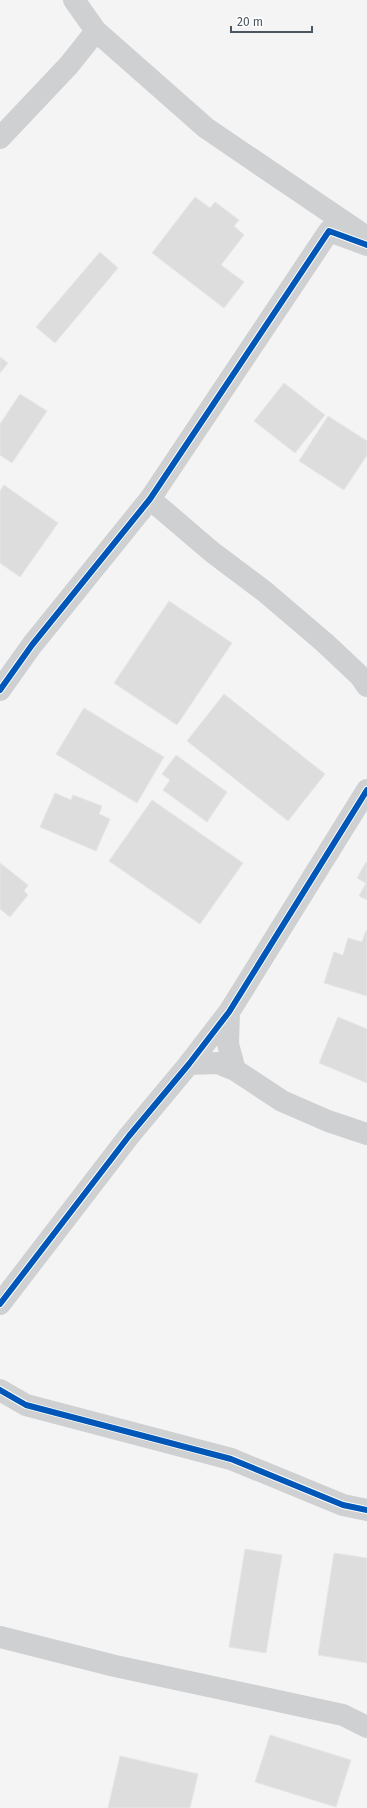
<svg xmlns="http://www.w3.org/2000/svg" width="367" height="1808" font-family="'Fira Sans',sans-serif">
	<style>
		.building { fill: #ddddde; stroke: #e5e6e7 }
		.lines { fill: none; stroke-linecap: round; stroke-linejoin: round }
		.minor { stroke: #ced0d2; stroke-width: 22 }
		.cycleway-casing { stroke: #fff; stroke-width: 8 }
		.cycleway { stroke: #0057b8; stroke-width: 6 }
	</style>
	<rect width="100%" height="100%" fill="#f4f4f4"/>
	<path class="building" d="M 195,197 L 210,208 L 215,202 L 239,220 L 234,226 L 244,235 L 221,265 L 244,282 L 224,308 L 152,253 Z
		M 100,252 L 118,268 L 55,343 L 36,327 Z
		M 0,357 L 8,363 L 0,373 Z
		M 284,383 L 325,415 L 295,453 L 254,421 Z
		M 20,394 L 47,411 L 12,463 L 0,455 L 0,424 Z
		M 328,416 L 367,441 L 367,455 L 344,490 L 299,461 Z
		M 4,485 L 58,523 L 20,577 L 0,563 L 0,491 Z
		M 169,601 L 232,643 L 177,725 L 114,683 Z
		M 224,694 L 325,774 L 288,821 L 187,741 Z
		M 84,708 L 164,757 L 137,803 L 56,754 Z
		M 176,755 L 227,792 L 207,822 L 163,790 L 170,780 L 162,774 Z
		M 55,793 L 71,800 L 73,795 L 102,806 L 99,814 L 110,819 L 96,851 L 40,827 Z
		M 152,800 L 243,863 L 200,924 L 109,861 Z
		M 366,862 L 367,863 L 367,900 L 359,896 L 366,883 L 357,878 Z
		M 0,863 L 28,885 L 24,891 L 28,895 L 10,917 L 0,909 Z
		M 366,930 L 367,931 L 367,996 L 324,983 L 334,952 L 343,955 L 348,938 L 362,942 Z
		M 338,1017 L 367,1029 L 367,1083 L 319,1063 Z
		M 245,1549 L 282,1555 L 266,1653 L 229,1647 Z
		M 334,1553 L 367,1558 L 367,1663 L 318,1655 Z
		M 270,1735 L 351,1760 L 336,1807 L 255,1782 Z
		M 120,1756 L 198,1774 L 190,1808 L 108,1808 Z"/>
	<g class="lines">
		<path class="minor" d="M 74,0 L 96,31 L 206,128 L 365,236
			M 0,138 L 69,65 L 96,31
			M 150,499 L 212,552 L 264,591 L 325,643 L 360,676 L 367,686
			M 0,690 L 32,645 L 150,499 L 329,231 L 367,245
			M 229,1012 L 228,1044 L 235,1070
			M 189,1064 L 218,1063 L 235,1070 L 282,1101 L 328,1121 L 367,1134
			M 0,1304 L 129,1136 L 189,1064 L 229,1012 L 367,790
			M 0,1390 L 26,1405 L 231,1459 L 343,1505 L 367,1510
			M 0,1637 L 115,1666 L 343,1715 L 367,1727"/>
		<g class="cycleway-casing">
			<path id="cycleway" d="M 0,690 L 32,645 L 150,499 L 329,231 L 367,245
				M 0,1304 L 129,1136 L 189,1064 L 229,1012 L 367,790
				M 0,1390 L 26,1405 L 231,1459 L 343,1505 L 367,1510"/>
		</g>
		<use href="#cycleway" class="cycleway"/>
	</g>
	<path d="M231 26v6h81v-6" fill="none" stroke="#4a5661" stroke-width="2"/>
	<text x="237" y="26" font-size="12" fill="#4a5661" stroke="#ffffff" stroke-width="3" paint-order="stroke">20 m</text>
</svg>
